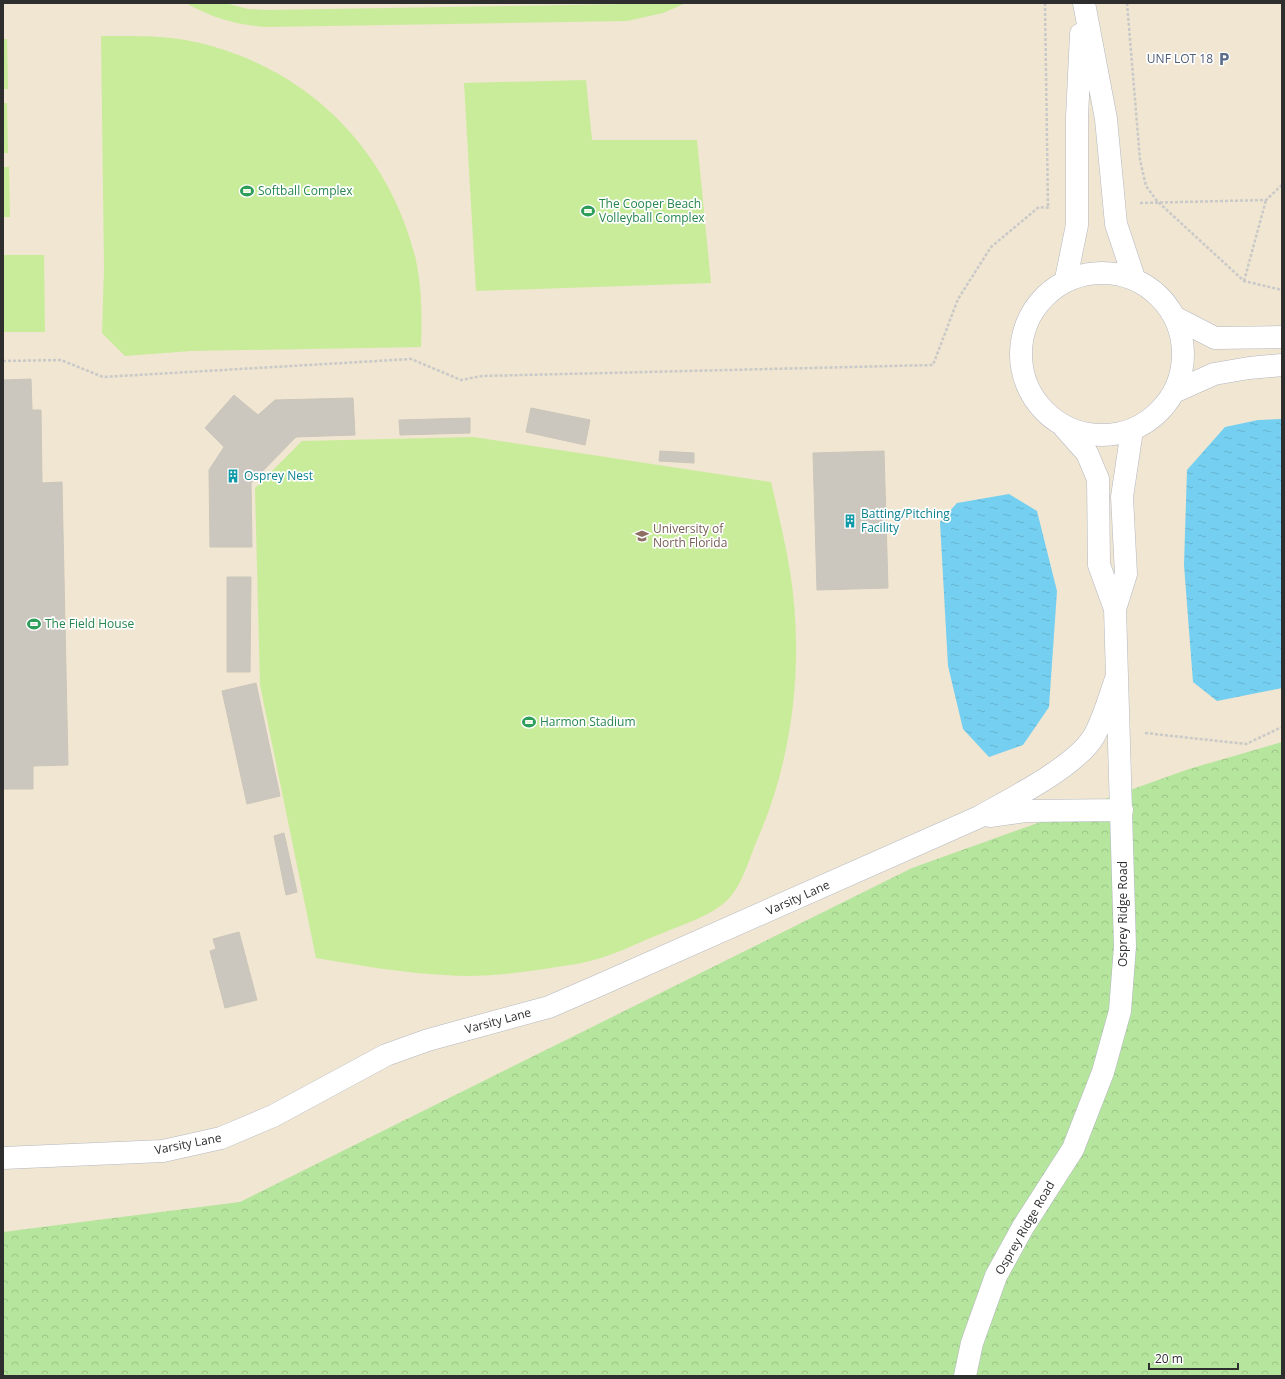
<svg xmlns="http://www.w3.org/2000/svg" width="1285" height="1379" font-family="'Open Sans',sans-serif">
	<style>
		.education { fill: #f0e6d1 }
		.forest { fill: url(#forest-crowns) }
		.pitch { fill: #c9ec9a }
		.water { fill: url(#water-ripples) }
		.building { fill: #cbc7bf; stroke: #cbc5ba }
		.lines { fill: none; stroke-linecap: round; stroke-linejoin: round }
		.street-casing { stroke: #b4b7c1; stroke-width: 23 }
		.path { stroke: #c9c9c9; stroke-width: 2.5; stroke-dasharray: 3 2; stroke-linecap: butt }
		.street { stroke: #fff; stroke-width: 22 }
		.labels { text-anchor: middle; stroke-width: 3.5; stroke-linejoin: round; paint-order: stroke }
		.service-label { font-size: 12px; fill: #4e5e75; stroke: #fff; text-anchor: end }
		.leisure-label { font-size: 12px; fill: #27864d; stroke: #fff; text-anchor: start }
		.culture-label { font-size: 12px; fill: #0d838f; stroke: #fff; text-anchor: start }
		.education-label { font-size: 12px; fill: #785e54; stroke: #fff; text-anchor: start }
		.street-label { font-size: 12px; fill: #2e2e2e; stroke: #fff }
	</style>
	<defs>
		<pattern id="forest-crowns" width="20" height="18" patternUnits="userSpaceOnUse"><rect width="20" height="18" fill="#b6e59e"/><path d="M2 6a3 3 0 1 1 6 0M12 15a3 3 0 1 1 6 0" fill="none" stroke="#9dc588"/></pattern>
		<pattern id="water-ripples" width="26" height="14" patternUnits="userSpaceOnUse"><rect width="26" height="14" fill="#75cff0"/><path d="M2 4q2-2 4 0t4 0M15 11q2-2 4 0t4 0" fill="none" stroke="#66b2ce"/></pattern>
	</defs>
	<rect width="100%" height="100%" fill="#efe9e1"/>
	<path class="education" d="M 3,3 L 1282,3 L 1282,1070 L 3,1376 Z"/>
	<path class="forest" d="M 1282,742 L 1282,1376 L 3,1376 L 3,1232 L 240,1202 L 912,868 L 1189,769 Z"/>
	<path class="pitch" d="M 186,3 L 225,3 L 248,9 L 266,10 L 686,3 L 663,13 L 627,21 L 266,27 C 237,25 212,18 186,3 Z
		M 101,36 C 129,36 158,35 186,40 C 300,62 386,143 415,256 C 422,285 422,317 421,347 L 191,351 L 125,356 L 102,333 L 104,268 Z
		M 3,39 L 7,39 L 8,89 L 3,89 Z
		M 586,80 L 592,140 L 697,140 L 711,283 L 476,291 L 464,83 Z
		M 3,103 L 7,103 L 8,153 L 3,153 Z
		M 3,167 L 9,167 L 10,217 L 3,217 Z
		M 3,255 L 44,255 L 45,332 L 3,332 Z
		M 473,437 L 771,482 C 778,512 785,541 790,571 C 804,660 794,755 758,838 C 750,856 744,880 731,896 C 715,915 684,924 663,933 C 639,942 615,955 590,961 C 579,964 568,965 556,967 C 520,973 482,978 445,975 C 401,973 359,965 316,958 L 260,685 L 255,488 L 302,441 Z"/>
	<path class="water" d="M 1282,419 L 1282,688 L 1217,701 L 1193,682 L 1184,565 L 1187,470 L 1225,427 L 1258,420 Z
		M 1009,494 L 1037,511 L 1057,591 L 1049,707 L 1023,745 L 989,757 L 963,729 L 948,666 L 940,522 L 957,503 Z"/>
	<path class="building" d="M 31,379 L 32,410 L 41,410 L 42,483 L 62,482 L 68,765 L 33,766 L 33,789 L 3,789 L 3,380 Z
		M 234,395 L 258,415 L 275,400 L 353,398 L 355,435 L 296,437 L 251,483 L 252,547 L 210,547 L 209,470 L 224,447 L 205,428 Z
		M 531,408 L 590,420 L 585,445 L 526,432 Z
		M 470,418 L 470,433 L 400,435 L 399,420 Z
		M 660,451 L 694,453 L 694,463 L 659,461 Z
		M 884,451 L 888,588 L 817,590 L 813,453 Z
		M 227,577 L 251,577 L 250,672 L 227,672 Z
		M 256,683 L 280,796 L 247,804 L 222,691 Z
		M 284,833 L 297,892 L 286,895 L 274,836 Z
		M 239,932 L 257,1000 L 225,1008 L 210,951 L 216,949 L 213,939 Z"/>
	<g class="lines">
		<g class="street-casing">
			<path id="street" d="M 1084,3 L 1106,119 L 1116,224 L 1134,278
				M1021 354a81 81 0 1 1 162 0a81 81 0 1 1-162 0Z
				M 1066,279 L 1077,225 L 1077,117 L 1081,34
				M 1176,318 L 1215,338 L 1282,337
				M 1174,392 L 1214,374 L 1249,368 L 1282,365
				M 1115,609 L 1126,574 L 1122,497 L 1132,430
				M 990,816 L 1026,811 L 1122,810
				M 3,1158 L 163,1151 L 221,1138 L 273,1116 L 386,1055 L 428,1040 L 549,1007 L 602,984 L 979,817 C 1009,800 1077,766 1094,736 C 1104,718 1110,695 1117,676
				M 965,1376 L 972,1343 L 996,1276 L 1023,1227 L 1073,1149 L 1103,1072 L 1120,1011 L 1125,946 L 1115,609 L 1099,565 L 1098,479 L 1087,453 L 1063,426"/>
		</g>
		<path class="path" d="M 1045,3 L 1048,208
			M 1127,3 L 1140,160 L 1146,186 L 1157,201 L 1244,281 L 1282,290
			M 1140,203 L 1266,200 L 1282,185
			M 1244,281 L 1266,200
			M 3,361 L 61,360 L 103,377 L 411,359 L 461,380 L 482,376 L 933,365 L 958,299 L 991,247 L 1039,207 L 1051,208
			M 1145,733 L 1246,744 L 1282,727"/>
		<use href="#street" class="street"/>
	</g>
	<defs>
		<g id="parking-bare" transform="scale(1.08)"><path d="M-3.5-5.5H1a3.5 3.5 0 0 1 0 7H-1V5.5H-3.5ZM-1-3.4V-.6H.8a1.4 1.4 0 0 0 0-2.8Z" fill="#5c6f8a" stroke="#fff" stroke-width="2.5" paint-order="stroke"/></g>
		<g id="stadium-bare" transform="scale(1.08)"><path d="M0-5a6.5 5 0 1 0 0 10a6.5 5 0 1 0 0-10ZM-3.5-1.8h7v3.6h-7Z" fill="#2e9e5b" stroke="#fff" stroke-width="2.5" paint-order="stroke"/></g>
		<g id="building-bare" transform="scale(1.08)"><path d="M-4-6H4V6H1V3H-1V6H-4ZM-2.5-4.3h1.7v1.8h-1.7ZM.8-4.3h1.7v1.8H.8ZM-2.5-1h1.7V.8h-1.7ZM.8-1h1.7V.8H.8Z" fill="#0f9aa8" stroke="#fff" stroke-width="2.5" paint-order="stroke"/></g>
		<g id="university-bare" transform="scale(1.08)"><path d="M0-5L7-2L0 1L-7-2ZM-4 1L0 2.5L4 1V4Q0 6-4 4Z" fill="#8d6e63" stroke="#fff" stroke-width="2.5" paint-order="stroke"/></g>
	</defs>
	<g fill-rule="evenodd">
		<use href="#parking-bare" x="1224" y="59"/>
		<use href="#stadium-bare" x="247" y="191"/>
		<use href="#stadium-bare" x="588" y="211"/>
		<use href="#building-bare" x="233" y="476"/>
		<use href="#building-bare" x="850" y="521"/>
		<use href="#university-bare" x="642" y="536"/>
		<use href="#stadium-bare" x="34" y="624"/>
		<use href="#stadium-bare" x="529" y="722"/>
	</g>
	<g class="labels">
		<g class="service-label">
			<text x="1213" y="63">UNF LOT 18</text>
		</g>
		<g class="leisure-label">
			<text x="258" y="195">Softball Complex</text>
			<text x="599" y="208">The Cooper Beach<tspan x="599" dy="14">Volleyball Complex</tspan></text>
			<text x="45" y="628">The Field House</text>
			<text x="540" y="726">Harmon Stadium</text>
		</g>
		<g class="culture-label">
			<text x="244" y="480">Osprey Nest</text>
			<text x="861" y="518">Batting/Pitching<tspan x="861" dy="14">Facility</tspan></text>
		</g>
		<g class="education-label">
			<text x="653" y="533">University of<tspan x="653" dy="14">North Florida</tspan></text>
		</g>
		<g class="street-label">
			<text transform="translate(798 898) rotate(-24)" y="4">Varsity Lane</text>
			<text transform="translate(1123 914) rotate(-90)" y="4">Osprey Ridge Road</text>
			<text transform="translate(498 1021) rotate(-15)" y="4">Varsity Lane</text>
			<text transform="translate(188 1144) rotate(-11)" y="4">Varsity Lane</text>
			<text transform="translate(1025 1228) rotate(-60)" y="4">Osprey Ridge Road</text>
		</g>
	</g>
	<rect width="1285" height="1379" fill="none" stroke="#2e2e2e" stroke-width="8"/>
	<path d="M1149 1363v6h89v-6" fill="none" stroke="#2e2e2e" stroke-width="2"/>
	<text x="1155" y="1363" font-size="12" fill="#2e2e2e" stroke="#ffffff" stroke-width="3" paint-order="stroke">20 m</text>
</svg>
